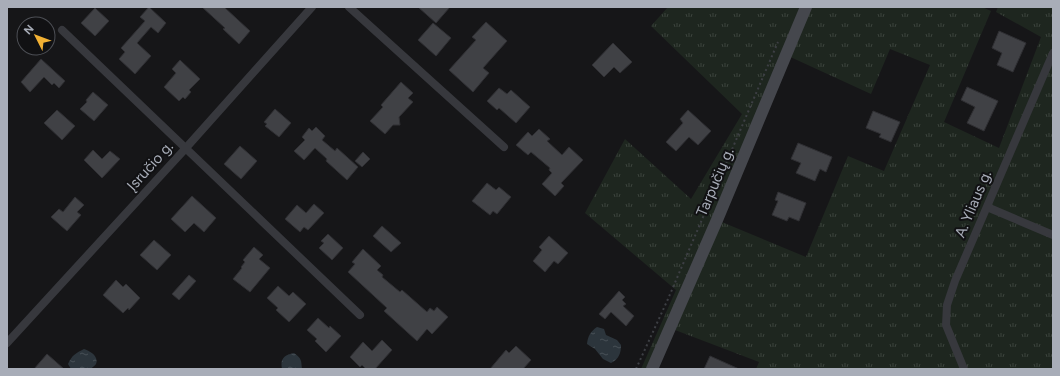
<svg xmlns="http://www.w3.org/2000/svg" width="1060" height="376" font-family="Figtree,sans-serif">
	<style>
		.grass { fill: url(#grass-tufts); fill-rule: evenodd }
		.water { fill: url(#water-ripples) }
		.building { fill: #404145; stroke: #303034 }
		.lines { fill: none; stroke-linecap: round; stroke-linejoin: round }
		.path { stroke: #3d3f44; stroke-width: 2; stroke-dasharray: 2 3; stroke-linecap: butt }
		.street { stroke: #37383d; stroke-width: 8 }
		.secondary { stroke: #45474d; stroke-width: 12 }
		.labels { text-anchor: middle; stroke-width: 4; stroke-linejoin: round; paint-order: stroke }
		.street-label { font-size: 15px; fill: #a8adb8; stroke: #111113 }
	</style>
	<defs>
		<pattern id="grass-tufts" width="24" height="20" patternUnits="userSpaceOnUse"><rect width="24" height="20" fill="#1e261f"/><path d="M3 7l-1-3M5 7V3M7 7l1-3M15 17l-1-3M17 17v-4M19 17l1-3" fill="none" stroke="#3c433d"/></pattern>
		<pattern id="water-ripples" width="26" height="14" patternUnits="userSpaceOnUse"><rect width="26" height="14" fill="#2c353c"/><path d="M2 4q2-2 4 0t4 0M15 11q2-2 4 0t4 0" fill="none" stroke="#485056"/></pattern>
	</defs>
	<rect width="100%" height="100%" fill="#161618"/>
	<path class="grass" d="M 668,7 L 982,7 L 991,11 L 944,122 L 999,148 L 1041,37 L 996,12 L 998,7 L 1053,7 L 1053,369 L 756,369 L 759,362 L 675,330 L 652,369 L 641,369 L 676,290 L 585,213 L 625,139 L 691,199 L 742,114 L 651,26 ZM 890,49 L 930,65 L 884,171 L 848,156 L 806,257 L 717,220 L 786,55 L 871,94 Z"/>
	<path class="water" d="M 597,327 L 604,329 L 606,335 L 617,340 L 621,345 C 621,353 619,359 611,363 L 603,359 L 595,349 L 587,344 C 588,336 590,332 597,327 Z
		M 84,349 C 90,351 99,356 96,364 C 95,366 92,367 91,369 L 71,369 L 68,364 C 72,355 76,353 84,349 Z
		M 294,353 C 302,359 301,360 302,369 L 282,369 C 280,359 284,355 294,353 Z"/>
	<path class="building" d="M 149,7 L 166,23 L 158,33 L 151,27 L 137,43 L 151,56 L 135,74 L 119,59 L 125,52 L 121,48 L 145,21 L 140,17 Z
		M 202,7 L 224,7 L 250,31 L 239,44 L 223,29 L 225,28 Z
		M 418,7 L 450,7 L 436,23 Z
		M 95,8 L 109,21 L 95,36 L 81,23 Z
		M 486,22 L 507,41 L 483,68 L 489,73 L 473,92 L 449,70 L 476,40 L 472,37 Z
		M 433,23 L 451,38 L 436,56 L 418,40 Z
		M 999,31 L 1026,43 L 1013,72 L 997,65 L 1002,53 L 992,48 Z
		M 613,43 L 632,62 L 620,73 L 614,67 L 604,77 L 592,65 Z
		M 41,59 L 65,81 L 59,88 L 54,83 L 52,85 L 44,77 L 30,92 L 21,82 Z
		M 180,60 L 200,79 L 189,90 L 191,92 L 185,99 L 183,97 L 179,101 L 164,87 L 176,73 L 172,69 Z
		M 401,82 L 413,93 L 408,98 L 413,102 L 399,117 L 400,125 L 393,125 L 385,134 L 370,121 L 383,107 L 381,105 Z
		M 967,87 L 998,101 L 984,131 L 967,123 L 975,107 L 961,100 Z
		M 499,88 L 507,94 L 511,90 L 530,107 L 516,123 L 499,108 L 497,110 L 487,101 Z
		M 93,92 L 108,105 L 94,121 L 80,109 L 87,102 L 86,100 Z
		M 275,109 L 291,123 L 279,137 L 265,126 L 267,124 L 264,122 Z
		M 57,110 L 75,126 L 62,140 L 44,123 Z
		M 688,110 L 711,131 L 698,145 L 689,137 L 676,151 L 666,142 L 683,123 L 680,119 Z
		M 873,111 L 900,122 L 891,142 L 879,137 L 881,134 L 866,128 Z
		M 316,127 L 325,136 L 322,140 L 335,151 L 337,148 L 358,167 L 347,180 L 326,161 L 327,159 L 315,148 L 304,160 L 294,151 L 305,140 L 302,137 L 309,128 L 312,131 Z
		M 539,129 L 550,139 L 547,141 L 562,155 L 569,147 L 583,160 L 561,183 L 564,186 L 555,196 L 542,184 L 552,173 L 549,170 L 550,168 L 531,152 L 528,155 L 516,145 L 528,132 L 532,136 Z
		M 798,143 L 832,157 L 826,172 L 820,169 L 815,181 L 796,173 L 801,163 L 791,159 Z
		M 240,146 L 257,161 L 241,179 L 224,164 Z
		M 93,150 L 102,159 L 110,151 L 120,159 L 102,178 L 84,160 Z
		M 363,152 L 370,159 L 362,167 L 355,161 Z
		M 487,183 L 496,190 L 499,187 L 511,197 L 497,214 L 493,211 L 490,215 L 472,201 Z
		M 778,192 L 806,203 L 799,221 L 789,217 L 787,221 L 772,215 L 778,201 L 775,200 Z
		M 192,196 L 216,218 L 204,232 L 194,223 L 185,232 L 171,219 Z
		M 75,197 L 84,205 L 77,212 L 81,215 L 67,231 L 51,217 L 59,209 L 63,212 Z
		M 314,204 L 324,213 L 308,230 L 304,227 L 300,232 L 285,219 L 297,205 L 306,213 Z
		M 382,226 L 401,243 L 391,252 L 373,236 Z
		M 328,234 L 343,248 L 332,260 L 319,248 L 324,243 L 321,241 Z
		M 549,236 L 568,253 L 558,264 L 554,261 L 545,272 L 533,261 L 542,250 L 539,247 Z
		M 154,240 L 171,255 L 157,270 L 140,255 Z
		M 254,247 L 263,255 L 259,259 L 270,268 L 250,292 L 233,279 L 242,268 L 241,267 L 245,262 L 243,260 Z
		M 363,249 L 381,266 L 377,270 L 383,275 L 382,277 L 400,292 L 402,290 L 427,312 L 430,308 L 434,311 L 437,307 L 448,317 L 432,334 L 427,329 L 417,341 L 384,311 L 387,308 L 348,272 L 355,264 L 352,262 Z
		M 189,275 L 196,281 L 179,300 L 172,294 Z
		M 116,280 L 123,287 L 126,284 L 140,298 L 129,310 L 128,308 L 123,313 L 103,295 Z
		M 278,286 L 289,296 L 293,292 L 306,304 L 289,322 L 276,310 L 278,308 L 267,298 Z
		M 619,291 L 625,297 L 622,300 L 626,304 L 623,306 L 634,316 L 626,326 L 611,312 L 605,319 L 599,314 Z
		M 318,318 L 329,328 L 330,326 L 341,336 L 326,352 L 315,341 L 317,339 L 307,330 Z
		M 382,340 L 392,350 L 375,369 L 366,369 L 362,365 L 360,367 L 350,357 L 363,342 L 372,351 Z
		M 516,346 L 531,360 L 523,369 L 490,369 L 506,350 L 509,353 Z
		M 47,354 L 64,369 L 34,369 Z
		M 710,356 L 739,369 L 704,369 Z"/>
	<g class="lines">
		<path class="path" d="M 636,369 L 668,299 L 778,42"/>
		<path class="street" d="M 349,7 L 504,147
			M 62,30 L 360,315
			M 987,207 L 1053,235
			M 7,343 L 185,149 L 312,7
			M 964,369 L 946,325 L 947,305 L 955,281 L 1053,53"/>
		<path class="secondary" d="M 652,369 L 717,220 L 806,7"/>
	</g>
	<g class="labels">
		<g class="street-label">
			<text transform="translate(150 166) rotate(-48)" y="5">Įsručio g.</text>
			<text transform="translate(715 182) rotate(-67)" y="5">Tarpučių g.</text>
			<text transform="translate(973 204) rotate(-67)" y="5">A. Yliaus g.</text>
		</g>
	</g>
	<rect width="1060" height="376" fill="none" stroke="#a8adb8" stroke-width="16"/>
	<g transform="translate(36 36) rotate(312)"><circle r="19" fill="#111113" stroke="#4d4f55"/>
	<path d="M0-3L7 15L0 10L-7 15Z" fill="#f2b134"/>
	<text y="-6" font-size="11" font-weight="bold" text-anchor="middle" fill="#a8adb8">N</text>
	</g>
</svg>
